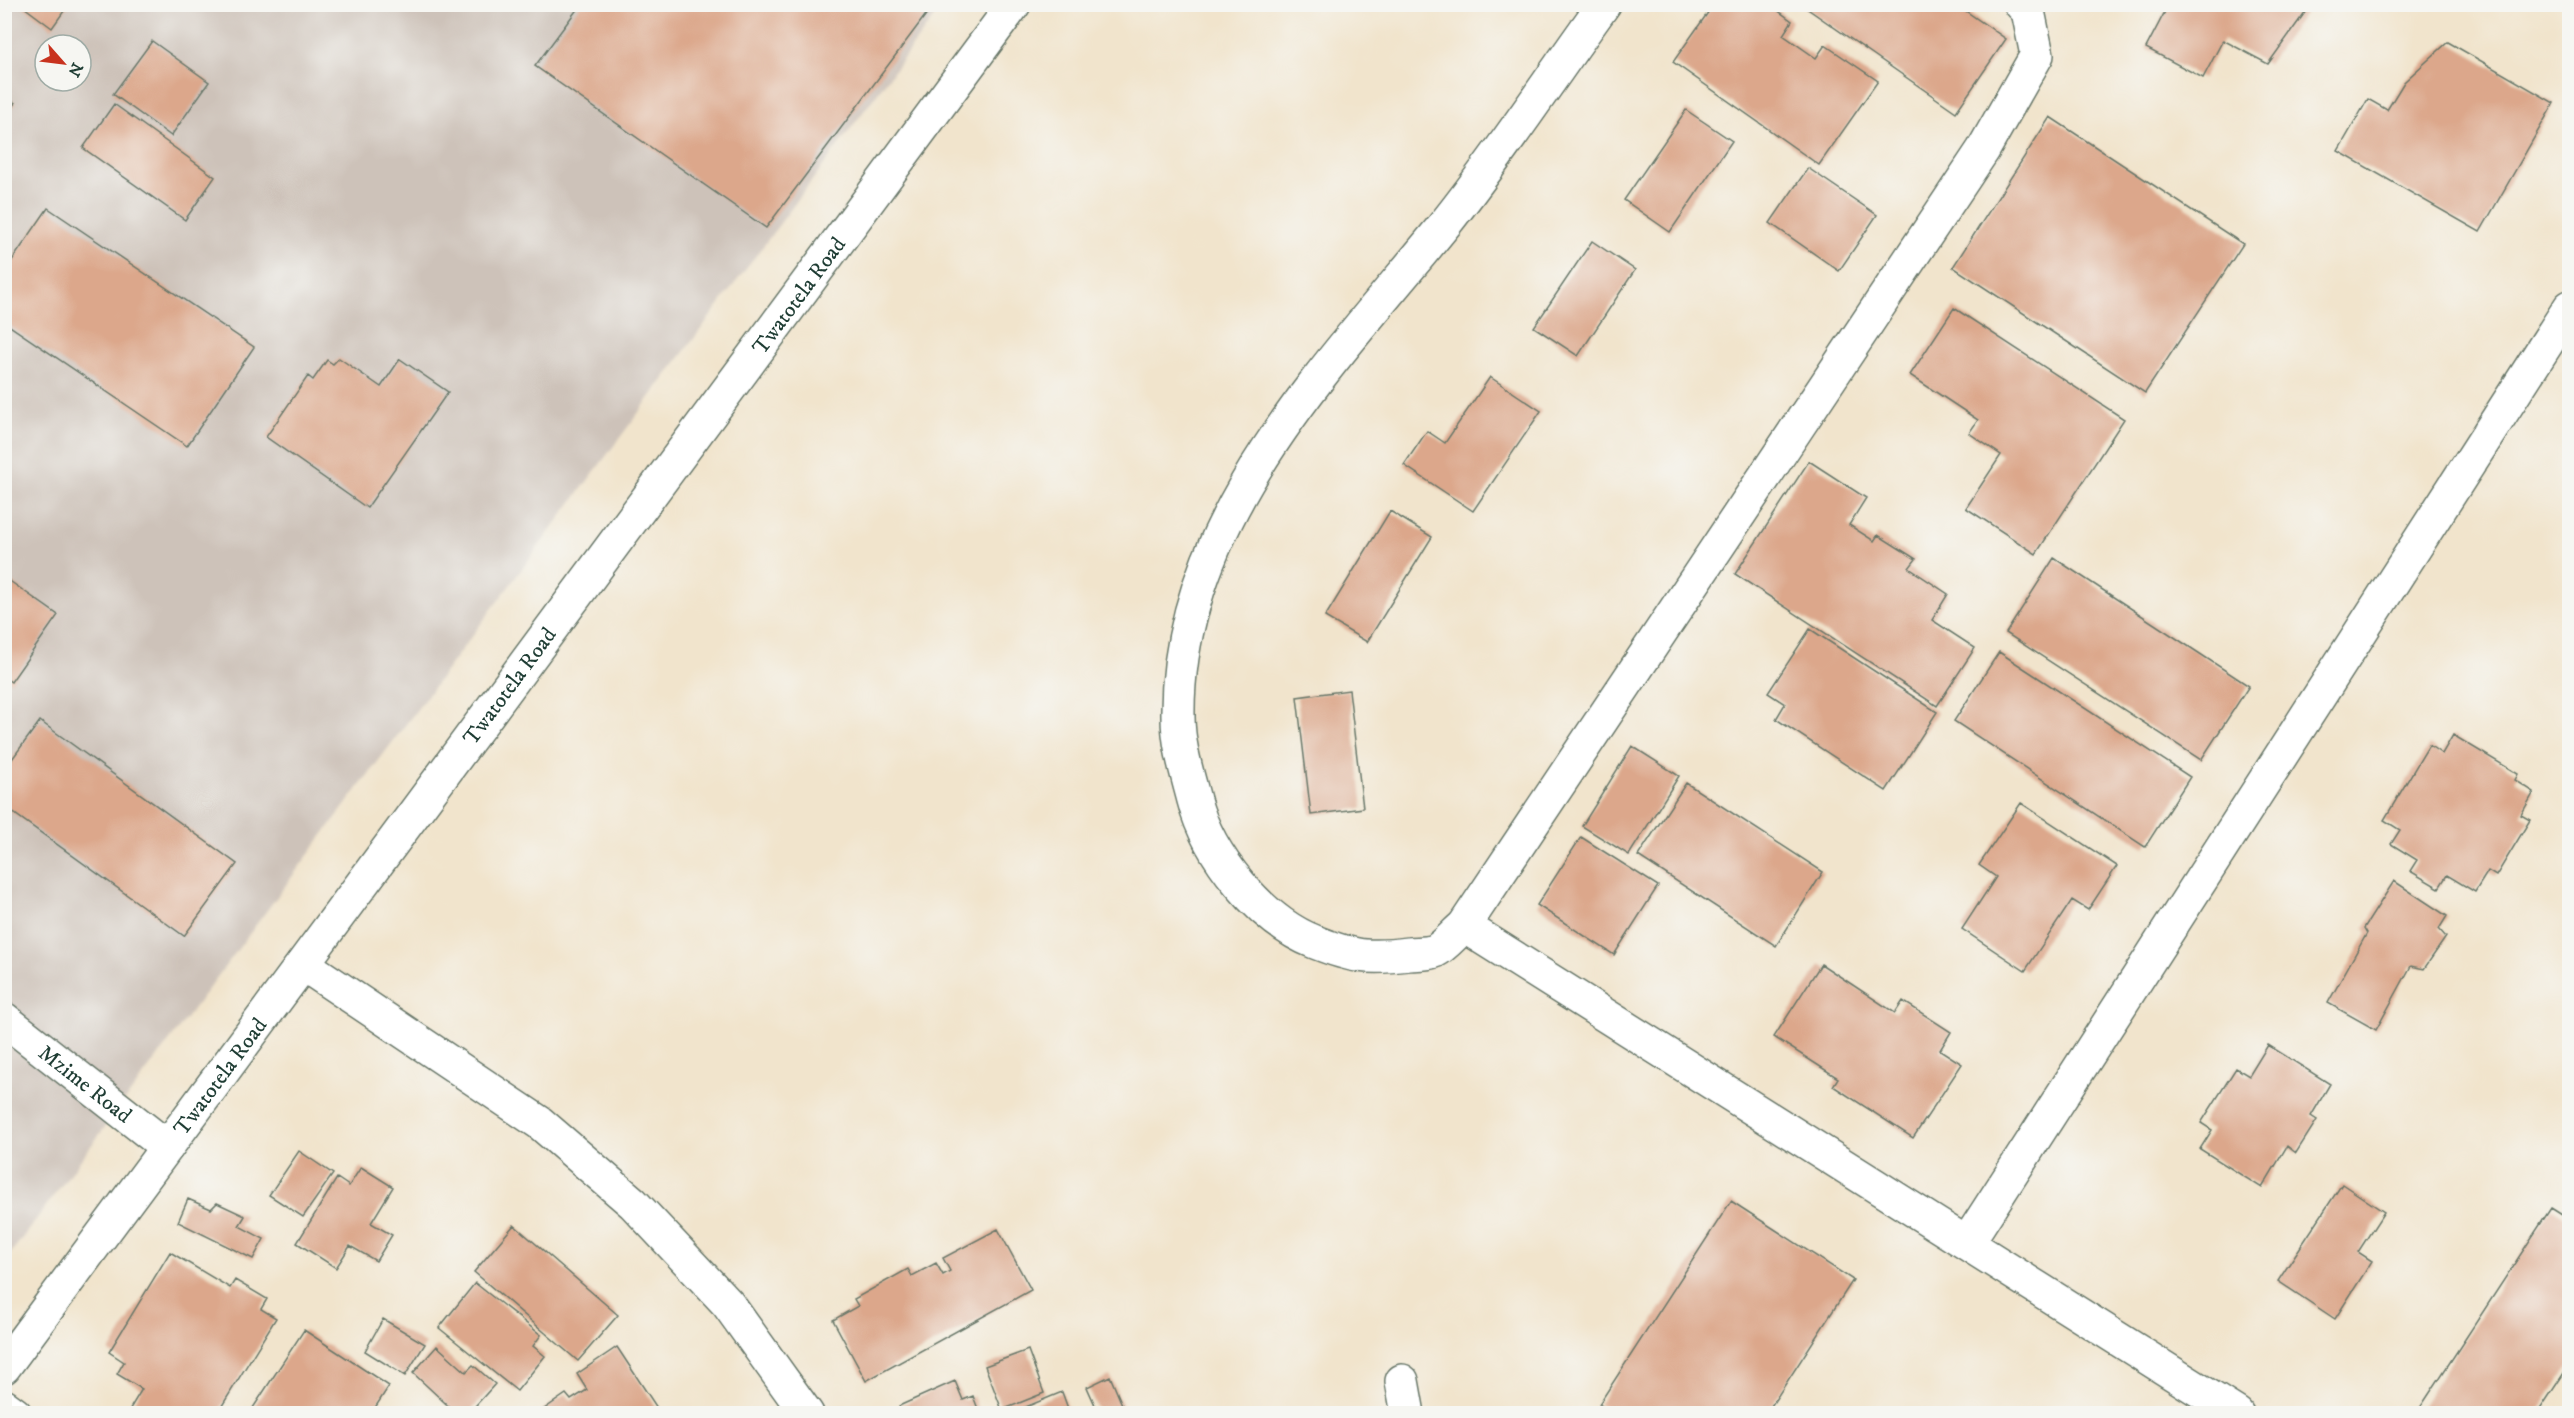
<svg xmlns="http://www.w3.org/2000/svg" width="2574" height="1418" font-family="'IM FELL DW Pica',serif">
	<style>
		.industrial { fill: #cdc2b9; fill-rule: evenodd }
		.building { fill: #dca78b }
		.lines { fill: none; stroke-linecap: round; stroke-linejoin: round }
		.street-casing { stroke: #687769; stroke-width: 36 }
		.street { stroke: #fff; stroke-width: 33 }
		.labels { text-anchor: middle; stroke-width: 4.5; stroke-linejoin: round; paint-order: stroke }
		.street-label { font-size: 22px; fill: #1f3d34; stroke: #f6f6f2 }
	</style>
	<rect width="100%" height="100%" fill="#f6f6f2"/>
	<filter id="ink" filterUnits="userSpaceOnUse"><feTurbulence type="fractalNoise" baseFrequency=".0167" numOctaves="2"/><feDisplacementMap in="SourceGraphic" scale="12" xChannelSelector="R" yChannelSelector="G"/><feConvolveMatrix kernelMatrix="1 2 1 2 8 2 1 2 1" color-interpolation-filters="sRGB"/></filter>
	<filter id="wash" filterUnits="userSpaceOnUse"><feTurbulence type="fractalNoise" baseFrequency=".008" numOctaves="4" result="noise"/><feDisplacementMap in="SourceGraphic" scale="24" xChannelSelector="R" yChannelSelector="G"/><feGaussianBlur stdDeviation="1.35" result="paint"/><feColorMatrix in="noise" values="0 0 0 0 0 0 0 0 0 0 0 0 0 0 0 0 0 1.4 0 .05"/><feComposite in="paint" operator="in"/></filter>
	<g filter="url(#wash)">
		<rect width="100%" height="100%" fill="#f1e4cc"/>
		<path class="industrial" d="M 5,5 L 943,5 L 5,1261 ZM 45,45 L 81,45 L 81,81 L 45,81 Z"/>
		<g id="blocks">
			<path class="building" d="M 20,4 L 69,4 L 52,28 Z
				M 581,4 L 934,4 L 766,228 L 535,66 Z
				M 1714,4 L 1769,4 L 1792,21 L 1783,35 L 1816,58 L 1825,45 L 1878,81 L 1819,165 L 1673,62 Z
				M 2169,4 L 2311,4 L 2268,64 L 2223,40 L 2203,78 L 2146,48 Z
				M 1802,5 L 1957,5 L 2006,39 L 1956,112 Z
				M 152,41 L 209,82 L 171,136 L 113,94 Z
				M 2448,42 L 2554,103 L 2480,232 L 2338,151 L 2368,99 L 2387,110 L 2404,82 Z
				M 4,96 L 15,103 L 4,118 Z
				M 114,104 L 215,177 L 185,220 L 83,148 Z
				M 1686,110 L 1732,141 L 1670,232 L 1624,200 Z
				M 2050,117 L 2243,244 L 2145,393 L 1953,267 Z
				M 1808,168 L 1877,215 L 1839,271 L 1770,223 Z
				M 48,208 L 254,347 L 187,446 L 4,322 L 4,272 Z
				M 1592,241 L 1635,270 L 1578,356 L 1534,327 Z
				M 1954,308 L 2124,419 L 2036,554 L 1966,508 L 2001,455 L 1969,433 L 1978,420 L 1910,375 Z
				M 339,358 L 381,387 L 400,359 L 448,392 L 367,508 L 266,437 L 308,376 L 313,380 L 327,360 L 333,364 Z
				M 1490,377 L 1541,411 L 1473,511 L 1404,465 L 1427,431 L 1445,443 Z
				M 1809,461 L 1866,498 L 1849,525 L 1874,541 L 1878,535 L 1916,559 L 1909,568 L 1948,594 L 1932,620 L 1975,648 L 1937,706 L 1735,574 Z
				M 1390,511 L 1432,537 L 1367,642 L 1325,617 Z
				M 2054,558 L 2249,686 L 2201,760 L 2006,633 Z
				M 4,577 L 58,615 L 11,682 L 4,677 Z
				M 1810,629 L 1937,712 L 1886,791 L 1776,719 L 1785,704 L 1768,693 Z
				M 1999,652 L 2190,777 L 2145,847 L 1954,721 Z
				M 1349,690 L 1363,808 L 1311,815 L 1297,697 Z
				M 40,721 L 237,864 L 184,936 L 4,806 L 4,770 Z
				M 2453,735 L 2518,774 L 2515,780 L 2534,792 L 2521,815 L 2530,820 L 2496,876 L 2488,871 L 2475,892 L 2447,875 L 2439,888 L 2410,871 L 2417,860 L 2391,844 L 2400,830 L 2384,820 L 2429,745 L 2442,754 Z
				M 1632,746 L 1679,776 L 1629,855 L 1582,826 Z
				M 1686,783 L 1823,872 L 1776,946 L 1638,856 Z
				M 2021,803 L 2117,866 L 2088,910 L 2072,900 L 2025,971 L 1962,929 L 1996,877 L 1979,865 Z
				M 1581,837 L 1658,886 L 1614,955 L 1537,905 Z
				M 2394,881 L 2447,916 L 2439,929 L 2446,937 L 2424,969 L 2411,966 L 2376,1030 L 2328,1003 L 2367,933 L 2364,928 Z
				M 1821,964 L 1895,1013 L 1903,1001 L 1951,1032 L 1940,1050 L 1962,1064 L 1913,1138 L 1833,1086 L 1838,1078 L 1774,1037 Z
				M 2268,1045 L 2330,1084 L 2311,1116 L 2317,1120 L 2296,1153 L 2287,1146 L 2262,1188 L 2200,1149 L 2212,1130 L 2201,1123 L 2236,1068 L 2249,1076 Z
				M 299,1151 L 333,1174 L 303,1217 L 269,1195 Z
				M 361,1167 L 393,1187 L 371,1223 L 392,1235 L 376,1261 L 350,1246 L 336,1268 L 297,1243 L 337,1178 L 349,1186 Z
				M 2342,1184 L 2384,1212 L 2358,1252 L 2372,1261 L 2335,1319 L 2278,1281 Z
				M 188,1199 L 211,1209 L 217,1203 L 245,1216 L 239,1226 L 264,1239 L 253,1259 L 178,1222 Z
				M 1731,1201 L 1853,1280 L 1766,1414 L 1614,1414 L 1599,1404 Z
				M 2551,1208 L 2570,1220 L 2570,1364 L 2537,1414 L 2416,1414 Z
				M 514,1225 L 618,1315 L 578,1361 L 474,1272 Z
				M 998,1229 L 1031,1290 L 866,1381 L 833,1320 L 858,1306 L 854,1299 L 908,1269 L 912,1276 L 936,1263 L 943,1275 L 950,1271 L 943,1258 Z
				M 170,1252 L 230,1288 L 235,1280 L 267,1299 L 261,1309 L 276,1318 L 217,1414 L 131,1414 L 128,1412 L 142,1389 L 117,1374 L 124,1362 L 109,1352 Z
				M 475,1283 L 541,1335 L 533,1346 L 545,1356 L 517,1391 L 439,1328 Z
				M 383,1319 L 425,1344 L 405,1376 L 365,1351 Z
				M 304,1330 L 389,1386 L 371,1414 L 249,1414 Z
				M 437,1346 L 466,1372 L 473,1365 L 495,1384 L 468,1414 L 457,1414 L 413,1373 Z
				M 617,1347 L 661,1414 L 537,1414 L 566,1394 L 571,1400 L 587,1390 L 577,1374 Z
				M 1028,1350 L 1044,1393 L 1002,1410 L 985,1366 Z
				M 1110,1376 L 1126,1414 L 1099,1414 L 1087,1387 Z
				M 955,1381 L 963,1400 L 973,1396 L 980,1414 L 902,1414 L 899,1406 Z
				M 1062,1392 L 1070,1414 L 1011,1414 L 1011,1413 Z"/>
		</g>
	</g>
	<g filter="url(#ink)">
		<use href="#blocks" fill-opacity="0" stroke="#687769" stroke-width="1.5"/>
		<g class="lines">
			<g class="street-casing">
				<g id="street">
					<path d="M 1604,4 C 1551,77 1501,154 1445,224 C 1329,367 1175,520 1178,717 C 1178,745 1187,773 1194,800 C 1208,855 1261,921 1315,942 C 1353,957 1368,959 1409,954 C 1417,953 1428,954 1435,951 C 1445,946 1455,933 1464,926 L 1983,150 L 2037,55 L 2028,11 L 2021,4"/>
					<path d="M 1464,926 L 2237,1414"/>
					<path d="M 303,964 L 540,1123 L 633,1203 L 728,1304 L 807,1414"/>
					<path id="s1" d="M 4,1019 L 167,1147"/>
					<path d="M 1967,1243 L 2570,307"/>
					<path id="s2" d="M 4,1367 L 1014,4"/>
					<path d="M 1402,1381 L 1408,1414"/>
					<path d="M 4,1406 L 15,1414"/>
				</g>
			</g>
			<use href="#street" class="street"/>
		</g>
	</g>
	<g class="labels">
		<g class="street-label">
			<text dy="8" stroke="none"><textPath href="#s2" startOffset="1334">Twatotela Road</textPath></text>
			<text dy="8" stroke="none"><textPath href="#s2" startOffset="848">Twatotela Road</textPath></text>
			<text dy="8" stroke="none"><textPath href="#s2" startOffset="362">Twatotela Road</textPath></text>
			<text dy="8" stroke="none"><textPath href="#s1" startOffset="104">Mzime Road</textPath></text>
		</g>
	</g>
	<rect width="2574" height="1418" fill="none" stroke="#f6f6f2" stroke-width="24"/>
	<g transform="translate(63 63) rotate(118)"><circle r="28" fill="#f6f6f2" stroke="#a0aca6" stroke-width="1.5"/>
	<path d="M0-4.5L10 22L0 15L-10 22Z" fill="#c8321e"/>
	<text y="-9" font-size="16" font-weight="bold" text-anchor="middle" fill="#1f3d34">N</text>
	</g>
</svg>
